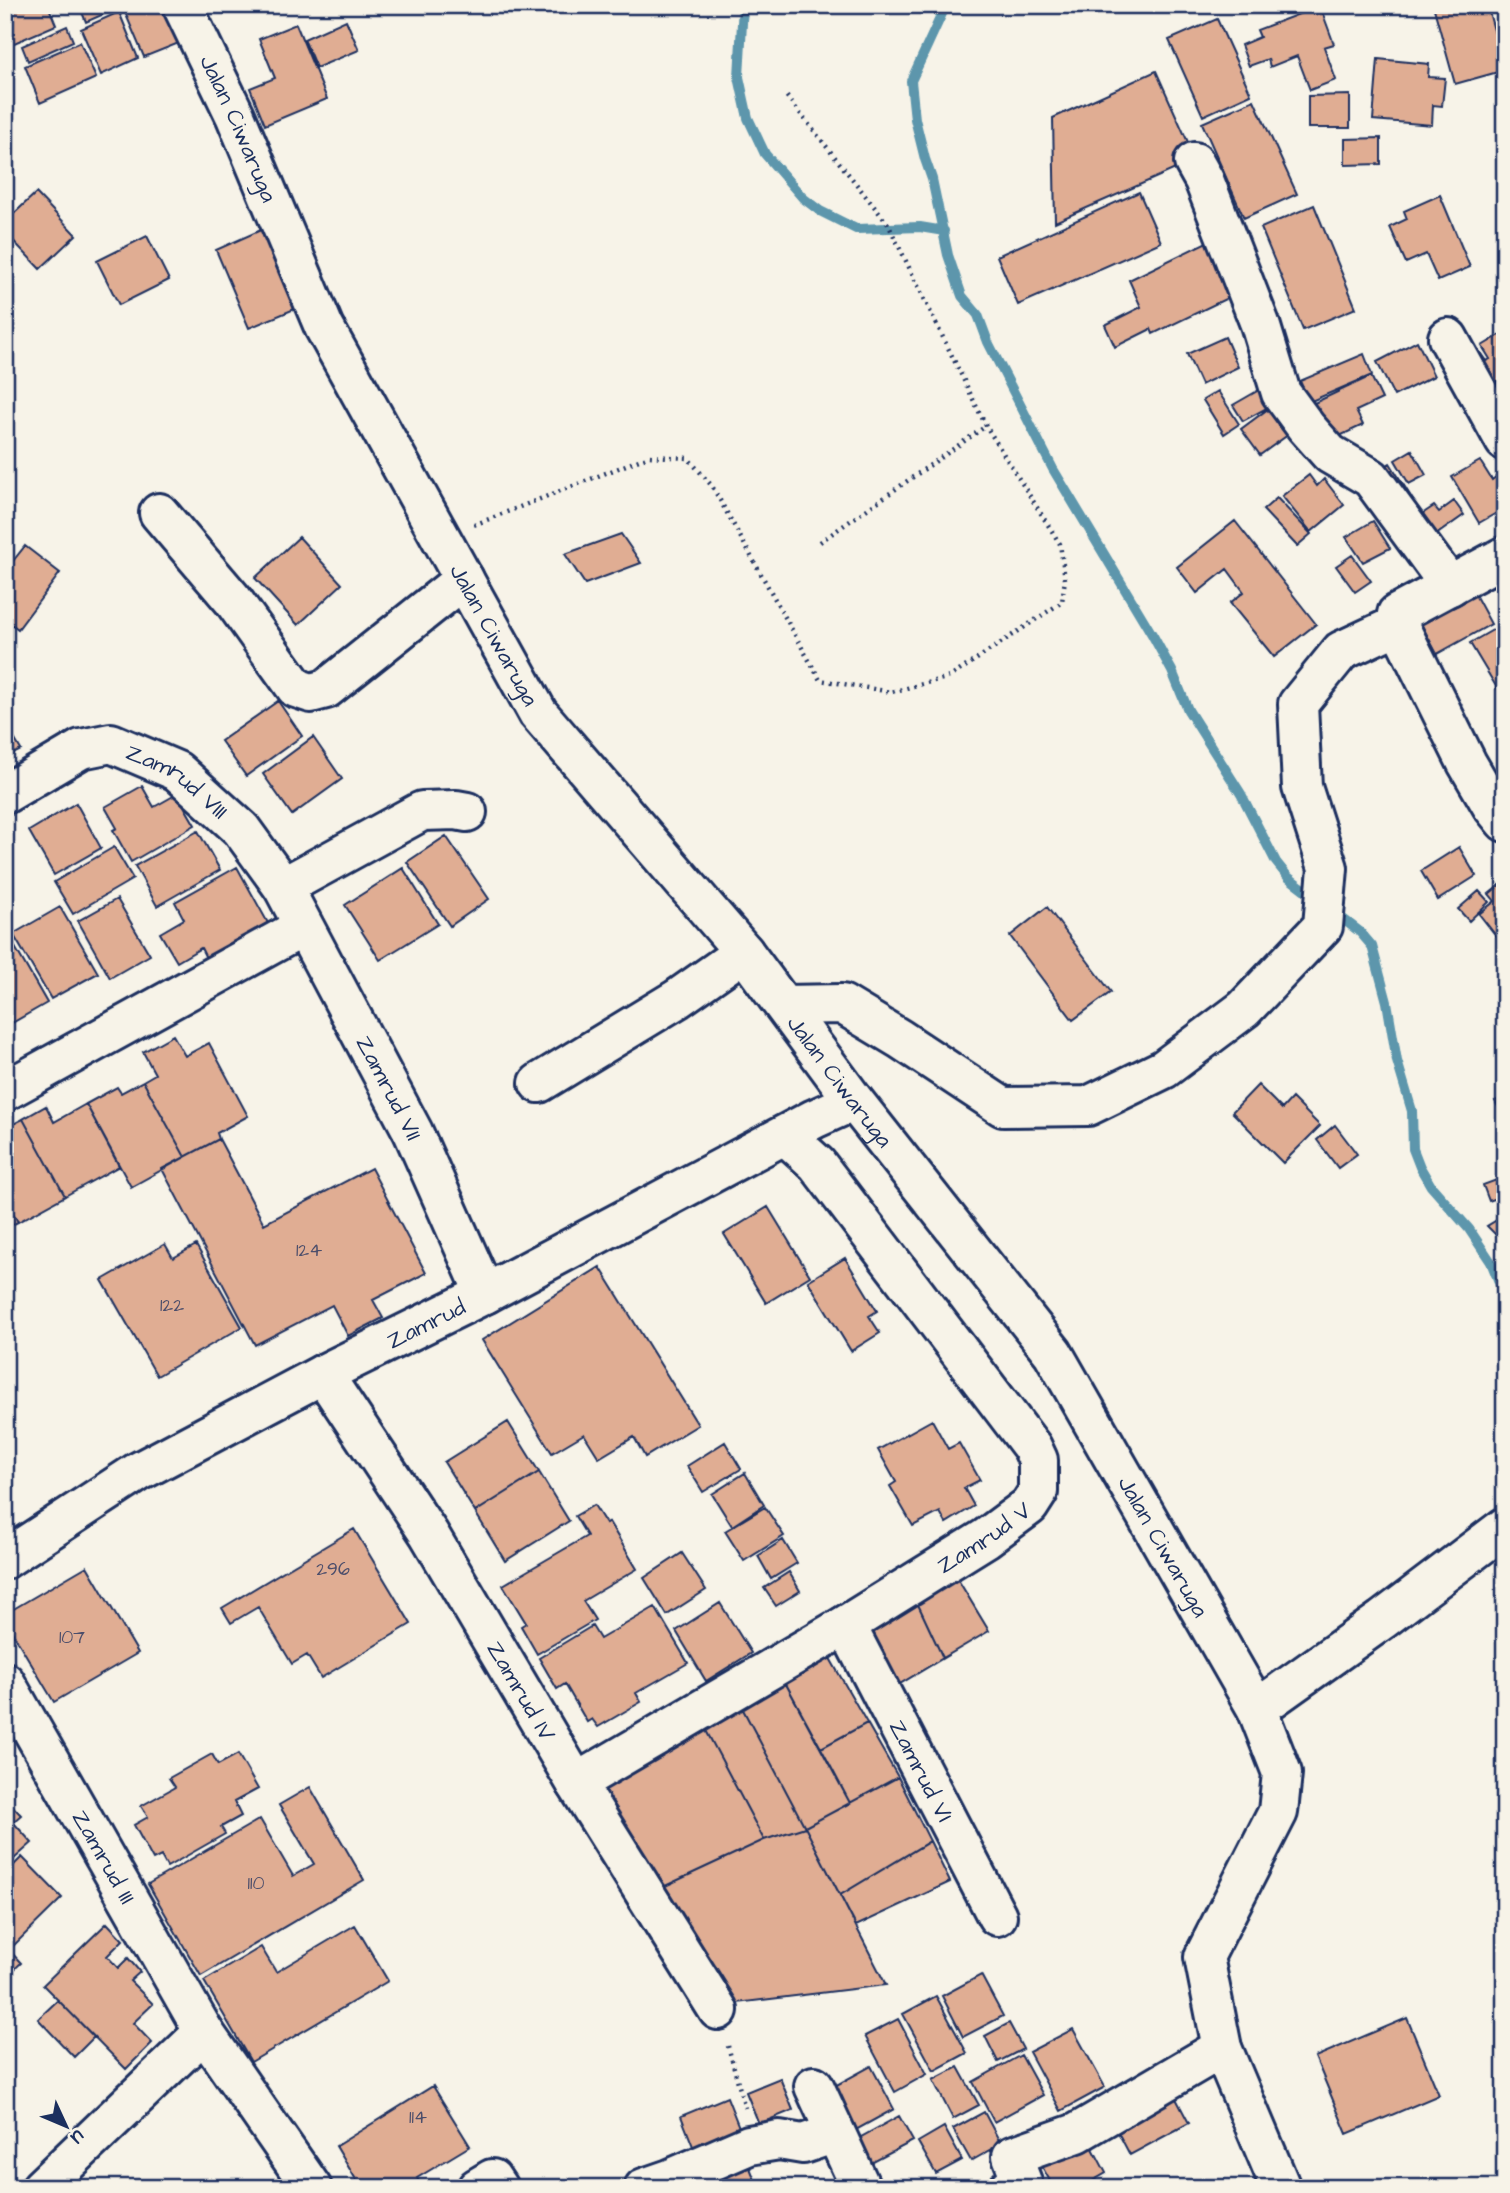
<svg xmlns="http://www.w3.org/2000/svg" width="1510" height="2193" font-family="'Architects Daughter',sans-serif">
	<style>
		.lines { fill: none; stroke-linecap: round; stroke-linejoin: round }
		.stream { stroke: #5d96ac; stroke-width: 10 }
		.building { fill: #e0ad93; stroke: #1b2f5e; stroke-width: 2 }
		.minor-casing { stroke: #1b2f5e; stroke-width: 44 }
		.path { stroke: #1b2f5e; stroke-width: 4.5; stroke-dasharray: 2 5; stroke-linecap: butt }
		.minor { stroke: #f7f3e8; stroke-width: 38 }
		.labels { text-anchor: middle; stroke-width: 6; stroke-linejoin: round; paint-order: stroke }
		.number-label { font-size: 19px; fill: #4c4e6b }
		.street-label { font-size: 23px; fill: #1b2f5e; stroke: #f7f3e8 }
	</style>
	<rect width="100%" height="100%" fill="#f7f3e8"/>
	<filter id="ink" filterUnits="userSpaceOnUse"><feTurbulence type="fractalNoise" baseFrequency=".0143" numOctaves="2"/><feDisplacementMap in="SourceGraphic" scale="14" xChannelSelector="R" yChannelSelector="G"/><feConvolveMatrix kernelMatrix="1 2 1 2 8 2 1 2 1" color-interpolation-filters="sRGB"/></filter>
	<g filter="url(#ink)">
		<g class="lines">
			<path class="stream" d="M 743,5 L 739,77 L 748,118 L 765,154 L 803,198 L 820,211 L 856,229 L 920,227 L 944,231
				M 946,5 L 911,81 L 915,119 L 925,159 L 932,179 L 948,255 L 962,296 L 978,315 L 988,342 L 1053,469 L 1153,636 L 1172,671 L 1188,710 L 1241,794 L 1276,862 L 1288,877 L 1318,900
				M 1334,912 L 1360,932 L 1372,946 L 1387,1002 L 1397,1061 L 1412,1111 L 1413,1149 L 1420,1167 L 1431,1186 L 1469,1229 L 1491,1262 L 1505,1297"/>
		</g>
		<path class="building" d="M 5,5 L 48,5 L 56,25 L 5,47 Z
			M 79,5 L 124,5 L 86,22 Z
			M 134,5 L 169,5 L 184,41 L 144,57 L 124,10 Z
			M 1433,5 L 1487,5 L 1505,70 L 1455,84 Z
			M 1320,6 L 1334,44 L 1324,47 L 1336,80 L 1310,90 L 1297,56 L 1270,67 L 1268,59 L 1249,66 L 1241,45 L 1260,37 L 1257,30 Z
			M 119,12 L 138,58 L 101,75 L 81,29 Z
			M 1217,19 L 1251,94 L 1203,116 L 1169,40 Z
			M 346,20 L 359,50 L 316,68 L 304,39 Z
			M 296,24 L 327,99 L 265,125 L 250,88 L 275,78 L 259,39 Z
			M 67,26 L 73,41 L 28,61 L 22,46 Z
			M 80,42 L 96,78 L 40,103 L 25,66 Z
			M 1378,59 L 1429,64 L 1428,77 L 1445,78 L 1442,106 L 1433,105 L 1432,125 L 1373,120 Z
			M 1156,71 L 1196,160 L 1055,222 L 1053,118 Z
			M 1350,95 L 1350,128 L 1308,128 L 1308,96 Z
			M 1254,100 L 1297,194 L 1244,218 L 1202,123 Z
			M 1381,138 L 1381,164 L 1345,165 L 1345,139 Z
			M 1139,192 L 1161,242 L 1018,305 L 997,256 Z
			M 36,193 L 76,235 L 40,269 L 5,232 L 5,222 Z
			M 1440,195 L 1470,267 L 1438,281 L 1426,254 L 1406,263 L 1390,227 L 1407,219 L 1404,211 Z
			M 1314,205 L 1356,308 L 1303,330 L 1261,228 Z
			M 263,229 L 297,308 L 249,328 L 216,250 Z
			M 147,236 L 169,280 L 119,305 L 97,261 Z
			M 1219,236 L 1242,291 L 1153,334 L 1151,329 L 1115,347 L 1105,325 L 1141,307 L 1129,280 Z
			M 1505,332 L 1505,413 L 1465,364 L 1481,354 L 1486,361 L 1490,359 L 1482,346 Z
			M 1225,337 L 1238,367 L 1201,385 L 1187,354 Z
			M 1417,341 L 1434,376 L 1394,396 L 1377,362 Z
			M 1364,354 L 1372,375 L 1309,402 L 1300,381 Z
			M 1371,376 L 1382,399 L 1356,411 L 1363,425 L 1327,442 L 1310,405 Z
			M 1266,386 L 1276,403 L 1243,421 L 1233,405 Z
			M 1218,391 L 1239,424 L 1224,434 L 1203,400 Z
			M 1272,406 L 1292,432 L 1260,455 L 1241,429 Z
			M 1412,450 L 1426,475 L 1409,484 L 1395,460 Z
			M 1480,461 L 1492,480 L 1497,476 L 1505,489 L 1505,508 L 1479,523 L 1452,477 Z
			M 1390,463 L 1411,497 L 1397,505 L 1377,471 Z
			M 1309,475 L 1317,486 L 1324,479 L 1344,505 L 1311,532 L 1282,496 Z
			M 1277,498 L 1311,534 L 1297,546 L 1263,510 Z
			M 1454,501 L 1464,515 L 1433,537 L 1419,516 L 1434,506 L 1439,512 Z
			M 1235,521 L 1316,624 L 1274,657 L 1230,603 L 1244,592 L 1227,569 L 1197,593 L 1177,567 Z
			M 1373,521 L 1390,548 L 1363,562 L 1346,537 Z
			M 621,534 L 641,563 L 585,584 L 565,554 Z
			M 299,537 L 342,584 L 298,625 L 255,578 Z
			M 25,546 L 60,573 L 18,629 L 5,619 L 5,571 Z
			M 1352,555 L 1371,581 L 1355,592 L 1336,566 Z
			M 1466,578 L 1491,624 L 1437,654 L 1412,607 Z
			M 1505,623 L 1505,696 L 1503,698 L 1470,643 Z
			M 278,701 L 302,736 L 246,776 L 221,741 Z
			M 5,723 L 21,750 L 5,758 Z
			M 313,737 L 342,779 L 292,815 L 263,774 Z
			M 142,786 L 154,807 L 177,794 L 195,825 L 131,862 L 113,830 L 117,828 L 105,807 Z
			M 76,803 L 101,848 L 54,875 L 29,831 Z
			M 198,831 L 220,870 L 157,906 L 135,866 Z
			M 446,836 L 489,899 L 450,926 L 407,862 Z
			M 114,847 L 133,879 L 73,914 L 54,882 Z
			M 1459,847 L 1476,876 L 1438,900 L 1421,871 Z
			M 237,867 L 268,923 L 206,958 L 201,948 L 177,962 L 160,933 L 184,919 L 175,902 Z
			M 403,868 L 438,924 L 380,960 L 345,905 Z
			M 1505,881 L 1505,939 L 1501,942 L 1479,914 L 1495,901 L 1489,894 Z
			M 1479,891 L 1489,902 L 1469,921 L 1458,909 Z
			M 117,899 L 150,955 L 110,978 L 78,921 Z
			M 60,907 L 98,973 L 51,999 L 13,934 Z
			M 1047,907 L 1111,992 L 1073,1020 L 1010,936 Z
			M 8,935 L 47,1003 L 5,1027 L 5,936 Z
			M 173,1035 L 185,1056 L 209,1043 L 248,1116 L 217,1133 L 219,1139 L 185,1157 L 143,1081 L 155,1074 L 143,1052 Z
			M 143,1081 L 185,1157 L 131,1187 L 86,1104 L 117,1087 L 121,1093 Z
			M 1258,1085 L 1282,1109 L 1292,1098 L 1320,1126 L 1283,1163 L 1232,1112 Z
			M 1505,1097 L 1505,1120 L 1495,1101 Z
			M 86,1104 L 119,1166 L 65,1196 L 23,1119 L 46,1106 L 54,1122 Z
			M 23,1119 L 65,1196 L 18,1222 L 5,1199 L 5,1155 L 7,1154 L 5,1150 L 5,1128 Z
			M 1335,1125 L 1357,1154 L 1338,1168 L 1317,1140 Z
			M 219,1139 L 264,1224 L 371,1168 L 426,1273 L 373,1300 L 383,1318 L 348,1336 L 332,1305 L 255,1345 L 162,1169 Z
			M 1505,1162 L 1505,1195 L 1489,1201 L 1483,1185 L 1505,1177 L 1500,1164 Z
			M 5,1199 L 18,1222 L 5,1228 Z
			M 768,1207 L 810,1276 L 766,1303 L 724,1234 Z
			M 1505,1215 L 1505,1244 L 1487,1226 Z
			M 165,1244 L 173,1258 L 196,1245 L 242,1327 L 157,1376 L 102,1280 Z
			M 845,1258 L 877,1311 L 869,1316 L 880,1333 L 851,1351 L 808,1281 Z
			M 600,1267 L 698,1425 L 645,1457 L 634,1437 L 599,1458 L 584,1434 L 552,1453 L 482,1340 Z
			M 932,1420 L 948,1449 L 959,1443 L 980,1480 L 964,1488 L 974,1506 L 946,1523 L 940,1512 L 913,1526 L 890,1486 L 896,1482 L 878,1450 Z
			M 508,1422 L 539,1472 L 475,1512 L 444,1462 Z
			M 725,1442 L 741,1469 L 703,1492 L 687,1466 Z
			M 539,1472 L 569,1521 L 505,1561 L 475,1512 Z
			M 745,1473 L 764,1505 L 732,1526 L 712,1494 Z
			M 594,1505 L 606,1524 L 609,1522 L 637,1569 L 583,1601 L 595,1620 L 537,1654 L 521,1626 L 526,1623 L 503,1585 L 587,1536 L 575,1516 Z
			M 765,1507 L 784,1536 L 744,1561 L 725,1531 Z
			M 354,1529 L 411,1624 L 321,1678 L 307,1655 L 292,1664 L 258,1607 L 231,1623 L 222,1608 Z
			M 783,1540 L 797,1563 L 771,1579 L 758,1556 Z
			M 682,1553 L 706,1590 L 667,1615 L 644,1578 Z
			M 87,1566 L 138,1653 L 54,1702 L 5,1620 L 5,1614 Z
			M 789,1572 L 800,1591 L 776,1606 L 764,1588 Z
			M 954,1573 L 989,1631 L 943,1658 L 915,1598 Z
			M 915,1598 L 943,1658 L 893,1688 L 860,1627 Z
			M 720,1603 L 751,1653 L 706,1681 L 676,1631 Z
			M 655,1607 L 688,1663 L 636,1693 L 641,1702 L 598,1727 L 592,1719 L 587,1722 L 565,1684 L 557,1689 L 539,1658 L 592,1626 L 600,1639 Z
			M 823,1646 L 867,1723 L 821,1748 L 780,1673 Z
			M 780,1673 L 850,1803 L 805,1827 L 738,1700 Z
			M 738,1700 L 805,1827 L 764,1840 L 701,1721 Z
			M 701,1721 L 764,1840 L 663,1887 L 598,1782 Z
			M 867,1723 L 898,1777 L 850,1803 L 821,1748 Z
			M 212,1754 L 218,1765 L 238,1754 L 258,1789 L 234,1802 L 241,1816 L 221,1827 L 225,1834 L 167,1867 L 161,1856 L 153,1860 L 134,1825 L 148,1817 L 141,1806 L 175,1787 L 169,1778 Z
			M 898,1777 L 930,1841 L 840,1895 L 805,1827 Z
			M 310,1787 L 364,1880 L 201,1976 L 148,1884 L 260,1819 L 293,1876 L 314,1864 L 279,1805 Z
			M 5,1798 L 21,1815 L 13,1822 L 32,1843 L 5,1867 Z
			M 805,1827 L 886,1985 L 737,2003 L 663,1887 L 764,1840 Z
			M 930,1841 L 950,1882 L 856,1926 L 840,1895 Z
			M 22,1857 L 62,1898 L 9,1950 L 21,1963 L 5,1978 L 5,1874 Z
			M 107,1923 L 123,1940 L 107,1956 L 118,1968 L 128,1958 L 140,1972 L 130,1981 L 153,2004 L 133,2023 L 152,2043 L 126,2069 L 43,1985 Z
			M 355,1925 L 388,1981 L 251,2062 L 204,1981 L 261,1947 L 276,1972 Z
			M 981,1975 L 1003,2016 L 963,2037 L 942,1996 Z
			M 936,1996 L 967,2053 L 934,2071 L 903,2014 Z
			M 58,2000 L 94,2037 L 74,2057 L 38,2019 Z
			M 1407,2018 L 1439,2095 L 1347,2134 L 1315,2057 Z
			M 898,2019 L 927,2074 L 895,2092 L 865,2036 Z
			M 1009,2023 L 1023,2049 L 998,2062 L 985,2036 Z
			M 1073,2029 L 1105,2087 L 1061,2111 L 1029,2052 Z
			M 1021,2055 L 1043,2095 L 994,2122 L 973,2082 Z
			M 871,2066 L 894,2109 L 845,2136 L 822,2093 Z
			M 958,2067 L 979,2105 L 953,2119 L 933,2080 Z
			M 780,2078 L 793,2110 L 759,2124 L 746,2092 Z
			M 433,2086 L 470,2146 L 417,2178 L 423,2188 L 361,2188 L 336,2146 Z
			M 1171,2089 L 1189,2123 L 1130,2155 L 1112,2121 Z
			M 727,2097 L 744,2140 L 698,2159 L 681,2116 Z
			M 984,2112 L 1001,2144 L 971,2161 L 953,2129 Z
			M 899,2116 L 913,2141 L 858,2170 L 845,2146 Z
			M 944,2127 L 962,2160 L 936,2174 L 918,2142 Z
			M 1087,2137 L 1106,2173 L 1080,2188 L 1054,2188 L 1040,2163 Z
			M 744,2153 L 757,2185 L 751,2188 L 694,2188 Z"/>
		<g class="lines">
			<g class="minor-casing">
				<g id="minor">
					<path id="s1" d="M 182,5 L 235,115 L 324,327 L 538,713 L 744,952 L 854,1101 L 1053,1353 L 1257,1709 L 1282,1773 L 1278,1812 L 1204,1957 L 1222,2048 L 1281,2188"/>
					<path d="M 1194,162 L 1204,180 L 1260,324 L 1281,393 L 1306,427 L 1330,454 L 1371,478 L 1450,586"/>
					<path d="M 1448,338 L 1505,441"/>
					<path d="M 159,513 L 233,600 L 296,688 L 311,693 L 326,689 L 464,579"/>
					<path d="M 1505,556 L 1397,614 L 1396,620 L 1467,763 L 1492,806 L 1505,822"/>
					<path id="s2" d="M 5,794 L 81,749 L 111,743 L 177,771 L 241,829 L 283,887 L 413,1132 L 485,1294"/>
					<path d="M 283,887 L 422,811 L 456,810 L 467,812"/>
					<path d="M 784,1005 L 842,1004 L 900,1039 L 1003,1107 L 1088,1106 L 1164,1069 L 1244,1009 L 1323,926 L 1328,868 L 1302,787 L 1298,704 L 1341,651 L 1397,625"/>
					<path d="M 539,1083 L 677,999 L 744,952"/>
					<path d="M 5,1091 L 303,927"/>
					<path id="s3" d="M 323,1374 L 429,1534 L 576,1783 L 718,2010"/>
					<path id="s4" d="M 5,1559 L 138,1472 L 323,1374 L 485,1294 L 814,1119 L 854,1101"/>
					<path id="s5" d="M 846,1625 L 997,1916"/>
					<path id="s6" d="M 5,1682 L 204,2032 L 312,2188"/>
					<path d="M 1257,1709 L 1382,1620 L 1505,1527"/>
					<path id="s7" d="M 576,1783 L 846,1625 L 986,1538 L 1029,1506 L 1038,1492 L 1038,1460 L 1032,1447 L 817,1164 L 785,1135"/>
					<path d="M 814,2086 L 861,2188"/>
					<path d="M 41,2188 L 204,2032"/>
					<path d="M 477,2188 L 492,2179 L 498,2188"/>
					<path d="M 644,2188 L 670,2179 L 749,2145 L 779,2140 L 803,2144 L 835,2133"/>
					<path d="M 1009,2188 L 1022,2182 L 1012,2156 L 1077,2133 L 1222,2048"/>
				</g>
			</g>
			<path class="path" d="M 474,525 L 649,456 L 688,458 L 712,486 L 820,680 L 891,692 L 950,677 L 1062,602 L 1065,579 L 1060,544 L 986,426 L 888,224 L 784,93
				M 820,542 L 986,426
				M 728,2046 L 745,2108"/>
			<use href="#minor" class="minor"/>
		</g>
	</g>
	<g class="labels">
		<g class="number-label">
			<text x="309" y="1256">124</text>
			<text x="172" y="1311">122</text>
			<text x="333" y="1575">296</text>
			<text x="72" y="1643">107</text>
			<text x="256" y="1889">110</text>
			<text x="418" y="2123">114</text>
		</g>
		<g class="street-label">
			<text dy="8" stroke="none"><textPath href="#s1" startOffset="136">Jalan Ciwaruga</textPath></text>
			<text dy="8" stroke="none"><textPath href="#s1" startOffset="704">Jalan Ciwaruga</textPath></text>
			<text dy="8" stroke="none"><textPath href="#s2" startOffset="196">Zamrud VIII</textPath></text>
			<text dy="8" stroke="none"><textPath href="#s1" startOffset="1270">Jalan Ciwaruga</textPath></text>
			<text dy="8" stroke="none"><textPath href="#s2" startOffset="576">Zamrud VII</textPath></text>
			<text dy="8" stroke="none"><textPath href="#s4" startOffset="483">Zamrud</textPath></text>
			<text dy="8" stroke="none"><textPath href="#s7" startOffset="476">Zamrud V</textPath></text>
			<text dy="8" stroke="none"><textPath href="#s1" startOffset="1838">Jalan Ciwaruga</textPath></text>
			<text dy="8" stroke="none"><textPath href="#s3" startOffset="374">Zamrud IV</textPath></text>
			<text dy="8" stroke="none"><textPath href="#s5" startOffset="164">Zamrud VI</textPath></text>
			<text dy="8" stroke="none"><textPath href="#s6" startOffset="201">Zamrud III</textPath></text>
		</g>
	</g>
	<rect width="1510" height="2193" fill="none" stroke="#f7f3e8" stroke-width="28"/>
	<rect x="14" y="14" width="1482" height="2165" fill="none" stroke="#1b2f5e" stroke-width="2.5" filter="url(#ink)"/>
	<g transform="translate(66 2126) rotate(134)" stroke="#f7f3e8" stroke-width="5" paint-order="stroke">
	<path d="M0-5L12 26L0 18L-12 26Z" fill="#1b2f5e"/>
	<text y="-10" font-size="19" font-weight="bold" text-anchor="middle" fill="#1b2f5e">U</text>
	</g>
</svg>
